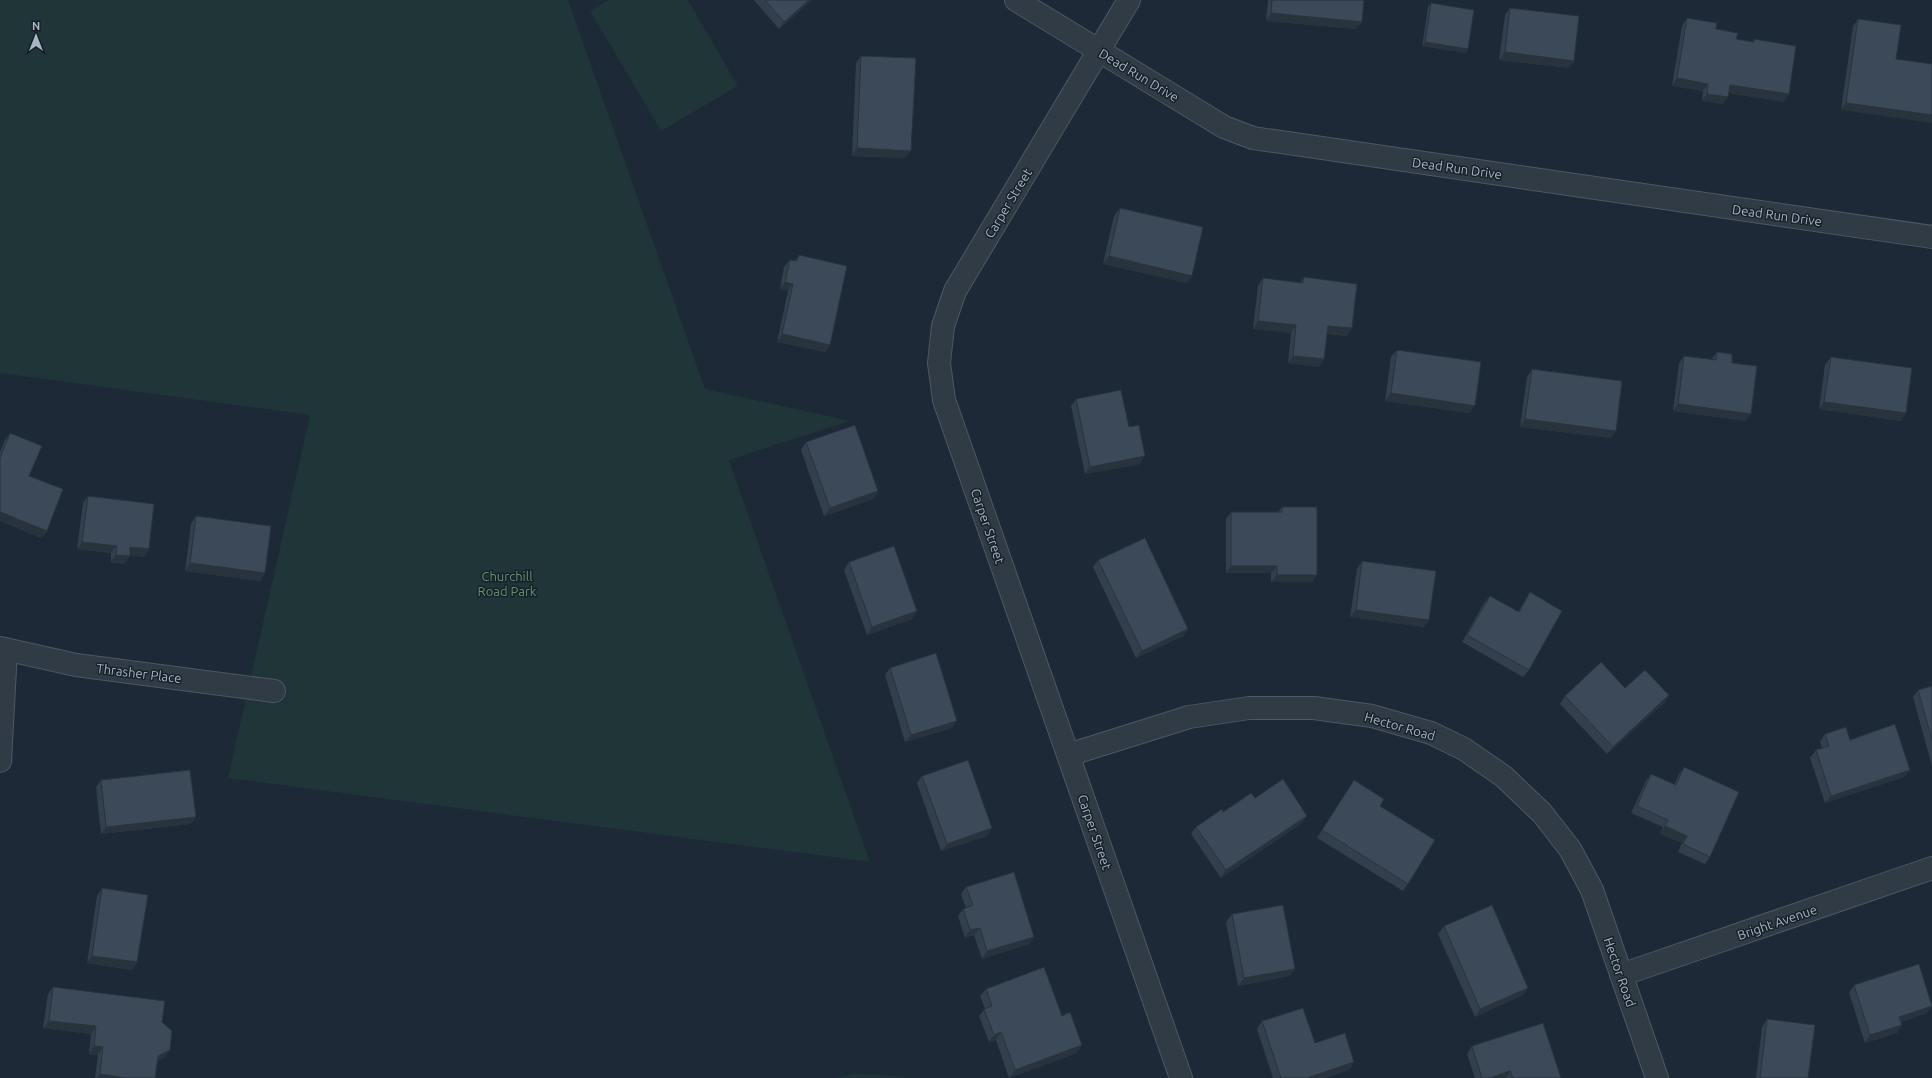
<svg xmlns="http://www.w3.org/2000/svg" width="1932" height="1078" font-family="Ubuntu,sans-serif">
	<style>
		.green { fill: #1f3537 }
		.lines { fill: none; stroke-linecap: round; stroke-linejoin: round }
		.minor-casing { stroke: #4e5865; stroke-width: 24 }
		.minor { stroke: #313b46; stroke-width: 22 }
		.wall { fill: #333f4d }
		.shaded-wall { fill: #29333e }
		.building { fill: #3b4959; stroke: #29333e }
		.labels { text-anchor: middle; stroke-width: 3; stroke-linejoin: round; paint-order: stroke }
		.street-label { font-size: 13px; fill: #aab5c4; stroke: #17202a }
		.park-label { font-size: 13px; fill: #61956b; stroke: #17202a }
	</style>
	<rect width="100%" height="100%" fill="#1d2936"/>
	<path class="green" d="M 0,0 L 568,0 L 705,389 L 850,421 L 729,460 L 870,862 L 228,778 L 310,415 L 0,373 Z
		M 608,0 L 688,0 L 738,86 L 661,131 L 590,11 Z
		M 855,1074 L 917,1077 L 835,1078 Z"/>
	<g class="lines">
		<g class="minor-casing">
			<path id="minor" d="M 1016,0 L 1224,127 L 1253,138 L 1932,237
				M 1129,0 L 955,291 L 943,326 L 939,363 L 944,400 L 1181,1078
				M 0,648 L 76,665 L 274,691
				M 1068,755 L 1189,717 L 1249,708 L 1314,708 L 1372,716 L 1431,733 L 1464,749 L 1503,776 L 1542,813 L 1570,849 L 1592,890 L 1657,1078
				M 0,761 L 6,650
				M 1621,975 L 1932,868"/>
		</g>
		<use href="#minor" class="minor"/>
	</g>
	<path class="wall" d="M 754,0 L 812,0 L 779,29 Z
		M 1268,0 L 1364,0 L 1362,22 L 1356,29 L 1266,21 Z
		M 1431,3 L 1468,49 L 1466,53 L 1422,46 L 1428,7 Z
		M 1510,8 L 1574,61 L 1569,68 L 1499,60 L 1505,15 Z
		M 1687,18 L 1716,29 L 1736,39 L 1752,42 L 1754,39 L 1784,102 L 1729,93 L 1723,104 L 1702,101 L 1703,91 L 1672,86 L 1682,26 Z
		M 1858,19 L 1901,25 L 1841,110 L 1853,26 Z
		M 861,56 L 911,151 L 906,158 L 852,156 L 856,63 Z
		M 1120,208 L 1192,276 L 1187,283 L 1103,264 L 1114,216 Z
		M 799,255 L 830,345 L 825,352 L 777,342 L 788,291 L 780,289 L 784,267 L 790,260 L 795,261 Z
		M 1304,277 L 1347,336 L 1327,334 L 1324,359 L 1319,367 L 1288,363 L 1291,333 L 1253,329 L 1258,286 L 1263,278 L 1300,283 Z
		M 1397,350 L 1469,413 L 1385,401 L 1391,357 Z
		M 1717,352 L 1732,363 L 1746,421 L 1673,411 L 1679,363 L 1684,356 L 1711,360 Z
		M 1831,357 L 1901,421 L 1819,409 L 1825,365 Z
		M 1532,369 L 1616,431 L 1611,438 L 1520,427 L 1527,377 Z
		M 1076,399 L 1129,427 L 1140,464 L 1085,474 L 1071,406 Z
		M 10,433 L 29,476 L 47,531 L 41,538 L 0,521 L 0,452 L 5,440 Z
		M 806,442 L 878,491 L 873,499 L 824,516 L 801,450 Z
		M 88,496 L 149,549 L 144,557 L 130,555 L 124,564 L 111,562 L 111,553 L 77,549 L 83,503 Z
		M 1282,507 L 1317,575 L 1312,582 L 1271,582 L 1271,573 L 1226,573 L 1226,519 L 1231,512 L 1278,512 Z
		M 196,516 L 265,573 L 260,581 L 185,571 L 191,524 Z
		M 1098,560 L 1188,629 L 1183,636 L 1136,658 L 1093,567 Z
		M 1362,561 L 1429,620 L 1424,627 L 1350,617 L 1357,569 Z
		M 849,562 L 917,611 L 912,619 L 867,635 L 844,570 Z
		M 1530,592 L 1529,670 L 1523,677 L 1462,642 L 1484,603 L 1490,596 L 1518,612 L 1525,600 Z
		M 890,668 L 952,728 L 905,742 L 885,675 Z
		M 1932,686 L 1932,766 L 1913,697 L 1918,690 Z
		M 1625,688 L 1669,695 L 1664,703 L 1607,754 L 1560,704 L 1565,696 Z
		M 1825,734 L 1850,740 L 1910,770 L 1904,777 L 1825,803 L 1810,758 L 1816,750 L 1822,748 L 1820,741 Z
		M 1684,767 L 1710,857 L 1705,864 L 1678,852 L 1682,843 L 1660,834 L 1663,827 L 1631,813 L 1646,781 L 1651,774 L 1674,785 L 1679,774 Z
		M 922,776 L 992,828 L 987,836 L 941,851 L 917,783 Z
		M 101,780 L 196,817 L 190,824 L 101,834 L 96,787 Z
		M 1354,780 L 1380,806 L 1408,884 L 1403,891 L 1317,838 Z
		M 1255,798 L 1307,816 L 1302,823 L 1221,878 L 1191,834 L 1196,827 L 1223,812 Z
		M 966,887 L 1034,937 L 1029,944 L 982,959 L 974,935 L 965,938 L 958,916 L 963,909 L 966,908 L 961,894 Z
		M 102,888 L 137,962 L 132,970 L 87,963 L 97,896 Z
		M 1232,914 L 1295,969 L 1290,976 L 1238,986 L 1226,922 Z
		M 1444,926 L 1528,988 L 1523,995 L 1475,1017 L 1438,934 Z
		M 1854,985 L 1927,1013 L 1901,1022 L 1897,1033 L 1865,1043 L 1849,993 Z
		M 53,987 L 162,1022 L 170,1050 L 164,1058 L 157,1061 L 155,1078 L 95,1078 L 98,1055 L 89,1054 L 91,1034 L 43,1028 L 48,994 Z
		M 986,989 L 1062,1016 L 1077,1053 L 1009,1078 L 996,1040 L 989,1042 L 979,1016 L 985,1009 L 980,996 Z
		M 1767,1019 L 1808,1078 L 1756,1078 L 1762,1027 Z
		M 1262,1021 L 1315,1043 L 1354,1062 L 1349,1070 L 1325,1078 L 1273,1078 L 1257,1029 Z
		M 1472,1046 L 1561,1078 L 1475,1078 L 1467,1054 Z"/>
	<path class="shaded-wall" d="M 809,0 L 812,0 L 779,29 L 784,22 Z
		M 1271,13 L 1362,22 L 1356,29 L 1266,21 Z
		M 1425,42 L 1468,49 L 1466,53 L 1422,46 Z
		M 1505,52 L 1574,61 L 1569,68 L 1499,60 Z
		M 1677,78 L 1708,84 L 1703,91 L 1672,86 Z
		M 1730,85 L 1789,94 L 1784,102 L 1725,92 Z
		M 1707,94 L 1728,97 L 1723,104 L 1702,101 Z
		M 1846,103 L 1932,115 L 1932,123 L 1841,110 Z
		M 857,148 L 911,151 L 906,158 L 852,156 Z
		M 1109,256 L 1192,276 L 1187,283 L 1103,264 Z
		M 785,282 L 793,284 L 788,291 L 780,289 Z
		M 1258,321 L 1296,325 L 1291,333 L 1253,329 Z
		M 1328,326 L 1352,328 L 1347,336 L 1323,333 Z
		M 782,334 L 830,345 L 825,352 L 777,342 Z
		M 1293,356 L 1324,359 L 1319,367 L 1288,363 Z
		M 1391,393 L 1475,406 L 1469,413 L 1385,401 Z
		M 1824,402 L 1906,413 L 1901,421 L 1819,409 Z
		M 1678,404 L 1751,414 L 1746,421 L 1673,411 Z
		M 1525,419 L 1616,431 L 1611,438 L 1520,427 Z
		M 1145,456 L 1140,464 L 1085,474 L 1090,467 Z
		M 878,491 L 873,499 L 824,516 L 830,508 Z
		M 0,512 L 47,531 L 41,538 L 0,521 Z
		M 82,542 L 117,546 L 111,553 L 77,549 Z
		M 130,547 L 149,549 L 144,557 L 125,554 Z
		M 116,555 L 130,556 L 124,564 L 111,562 Z
		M 190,563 L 265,573 L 260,581 L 185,571 Z
		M 1231,566 L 1277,566 L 1271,573 L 1226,573 Z
		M 1277,575 L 1317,575 L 1312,582 L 1271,582 Z
		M 1356,610 L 1429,620 L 1424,627 L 1350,617 Z
		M 917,611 L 912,619 L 867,635 L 872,627 Z
		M 1188,629 L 1183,636 L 1136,658 L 1142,651 Z
		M 1669,695 L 1664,703 L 1607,754 L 1613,747 Z
		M 957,721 L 952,728 L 905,742 L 911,735 Z
		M 1910,770 L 1904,777 L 1825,803 L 1831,796 Z
		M 1307,816 L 1302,823 L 1221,878 L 1226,870 Z
		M 196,817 L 190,824 L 101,834 L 106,827 Z
		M 1665,826 L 1687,836 L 1682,843 L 1660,834 Z
		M 992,828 L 987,836 L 941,851 L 947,844 Z
		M 980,928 L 974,935 L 965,938 L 970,930 Z
		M 1034,937 L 1029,944 L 982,959 L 987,951 Z
		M 92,956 L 137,962 L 132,970 L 87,963 Z
		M 1295,969 L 1290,976 L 1238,986 L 1244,978 Z
		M 1528,988 L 1523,995 L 1475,1017 L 1480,1009 Z
		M 1932,1006 L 1927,1013 L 1894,1024 L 1899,1017 Z
		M 49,1021 L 96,1026 L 91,1034 L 43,1028 Z
		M 1902,1025 L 1897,1033 L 1865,1043 L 1870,1035 Z
		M 1001,1032 L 996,1040 L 989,1042 L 994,1035 Z
		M 1082,1045 L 1077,1053 L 1009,1078 L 1015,1070 Z
		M 94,1046 L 103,1047 L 98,1055 L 89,1054 Z
		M 170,1050 L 164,1058 L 153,1063 L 158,1056 Z
		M 1354,1062 L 1349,1070 L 1325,1078 L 1307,1078 Z
		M 1510,1071 L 1506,1078 L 1490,1078 Z
		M 100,1074 L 126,1078 L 97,1078 Z"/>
	<path class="building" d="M 765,0 L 809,0 L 784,22 Z
		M 1272,0 L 1364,0 L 1362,22 L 1271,13 Z
		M 1431,3 L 1474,10 L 1468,49 L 1425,42 Z
		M 1510,8 L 1579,16 L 1574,61 L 1505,52 Z
		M 1687,18 L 1717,23 L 1716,29 L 1738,33 L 1736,39 L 1754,42 L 1754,39 L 1796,46 L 1789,94 L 1730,85 L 1728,97 L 1707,94 L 1708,84 L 1677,78 Z
		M 1858,19 L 1901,25 L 1896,59 L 1932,64 L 1932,115 L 1846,103 Z
		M 861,56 L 916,58 L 911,151 L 857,148 Z
		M 1120,208 L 1203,227 L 1192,276 L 1109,256 Z
		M 799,255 L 847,266 L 830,345 L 782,334 L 793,284 L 785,282 L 790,260 L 797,261 Z
		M 1304,277 L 1357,284 L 1352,328 L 1328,326 L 1324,359 L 1293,356 L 1296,325 L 1258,321 L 1263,278 L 1303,283 Z
		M 1397,350 L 1481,362 L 1475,406 L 1391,393 Z
		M 1717,352 L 1732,354 L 1732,363 L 1757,366 L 1751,414 L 1678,404 L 1684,356 L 1716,360 Z
		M 1831,357 L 1912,368 L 1906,413 L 1824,402 Z
		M 1532,369 L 1622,381 L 1616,431 L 1525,419 Z
		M 1121,390 L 1129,427 L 1139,425 L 1145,456 L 1090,467 L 1076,399 Z
		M 855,425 L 878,491 L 830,508 L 806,442 Z
		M 10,433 L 42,446 L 29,476 L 63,489 L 47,531 L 0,512 L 0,458 Z
		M 88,496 L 154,504 L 149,549 L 130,547 L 130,556 L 116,555 L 117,546 L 82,542 Z
		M 1282,507 L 1317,507 L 1317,575 L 1277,575 L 1277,566 L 1231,566 L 1231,512 L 1282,512 Z
		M 196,516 L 271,526 L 265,573 L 190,563 Z
		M 1145,538 L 1188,629 L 1142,651 L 1098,560 Z
		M 894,546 L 917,611 L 872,627 L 849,562 Z
		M 1362,561 L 1436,571 L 1429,620 L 1356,610 Z
		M 1530,592 L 1562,611 L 1529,670 L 1467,635 L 1490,596 L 1519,612 Z
		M 936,653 L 957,721 L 911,735 L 890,668 Z
		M 1601,662 L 1625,688 L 1645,670 L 1669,695 L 1613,747 L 1565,696 Z
		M 1932,686 L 1932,740 L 1918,690 Z
		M 1895,724 L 1910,770 L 1831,796 L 1816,750 L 1829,746 L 1825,734 L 1846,727 L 1850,740 Z
		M 968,760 L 992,828 L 947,844 L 922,776 Z
		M 1684,767 L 1739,792 L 1710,857 L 1683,844 L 1687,836 L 1665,826 L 1668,820 L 1637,806 L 1651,774 L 1676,785 Z
		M 190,770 L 196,817 L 106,827 L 101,780 Z
		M 1283,779 L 1307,816 L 1226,870 L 1196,827 L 1222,809 L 1223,812 L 1251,793 L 1255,798 Z
		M 1354,780 L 1384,799 L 1380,806 L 1435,840 L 1408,884 L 1322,830 Z
		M 1014,872 L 1034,937 L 987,951 L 980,928 L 970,930 L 963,909 L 973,905 L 966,887 Z
		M 102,888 L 148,895 L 137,962 L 92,956 Z
		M 1283,905 L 1295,969 L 1244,978 L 1232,914 Z
		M 1492,905 L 1528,988 L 1480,1009 L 1444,926 Z
		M 1919,964 L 1932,1006 L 1899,1017 L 1902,1025 L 1870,1035 L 1854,985 Z
		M 1044,967 L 1062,1016 L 1070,1012 L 1082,1045 L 1015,1070 L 1001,1032 L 994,1035 L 984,1009 L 992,1006 L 986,989 Z
		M 53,987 L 165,1001 L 162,1022 L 172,1031 L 170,1050 L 158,1056 L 155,1078 L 126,1078 L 100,1074 L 103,1047 L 94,1046 L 96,1026 L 49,1021 Z
		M 1303,1008 L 1315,1043 L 1345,1033 L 1354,1062 L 1307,1078 L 1281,1078 L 1262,1021 Z
		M 1767,1019 L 1815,1025 L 1808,1078 L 1760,1078 Z
		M 1543,1023 L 1561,1078 L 1513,1078 L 1510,1071 L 1490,1078 L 1482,1078 L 1472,1046 Z"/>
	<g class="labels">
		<g class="street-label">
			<text transform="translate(1139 75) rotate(31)" y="5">Dead Run Drive</text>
			<text transform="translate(1457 168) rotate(8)" y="5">Dead Run Drive</text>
			<text transform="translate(1008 203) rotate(-59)" y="5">Carper Street</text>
			<text transform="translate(1777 215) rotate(8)" y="5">Dead Run Drive</text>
			<text transform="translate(988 526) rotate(71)" y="5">Carper Street</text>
			<text transform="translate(139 673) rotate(7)" y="5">Thrasher Place</text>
			<text transform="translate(1400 726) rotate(16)" y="5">Hector Road</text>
			<text transform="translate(1095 832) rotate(71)" y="5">Carper Street</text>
			<text transform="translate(1777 922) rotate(-19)" y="5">Bright Avenue</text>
			<text transform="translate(1620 972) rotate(71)" y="5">Hector Road</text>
		</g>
		<g class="park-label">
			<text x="507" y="581">Churchill<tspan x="507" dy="15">Road Park</tspan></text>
		</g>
	</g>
	<g transform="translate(36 36)" stroke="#17202a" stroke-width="3" paint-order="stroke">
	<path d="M0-3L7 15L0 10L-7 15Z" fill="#aab5c4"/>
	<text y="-6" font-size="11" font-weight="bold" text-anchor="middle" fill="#aab5c4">N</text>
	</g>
</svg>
